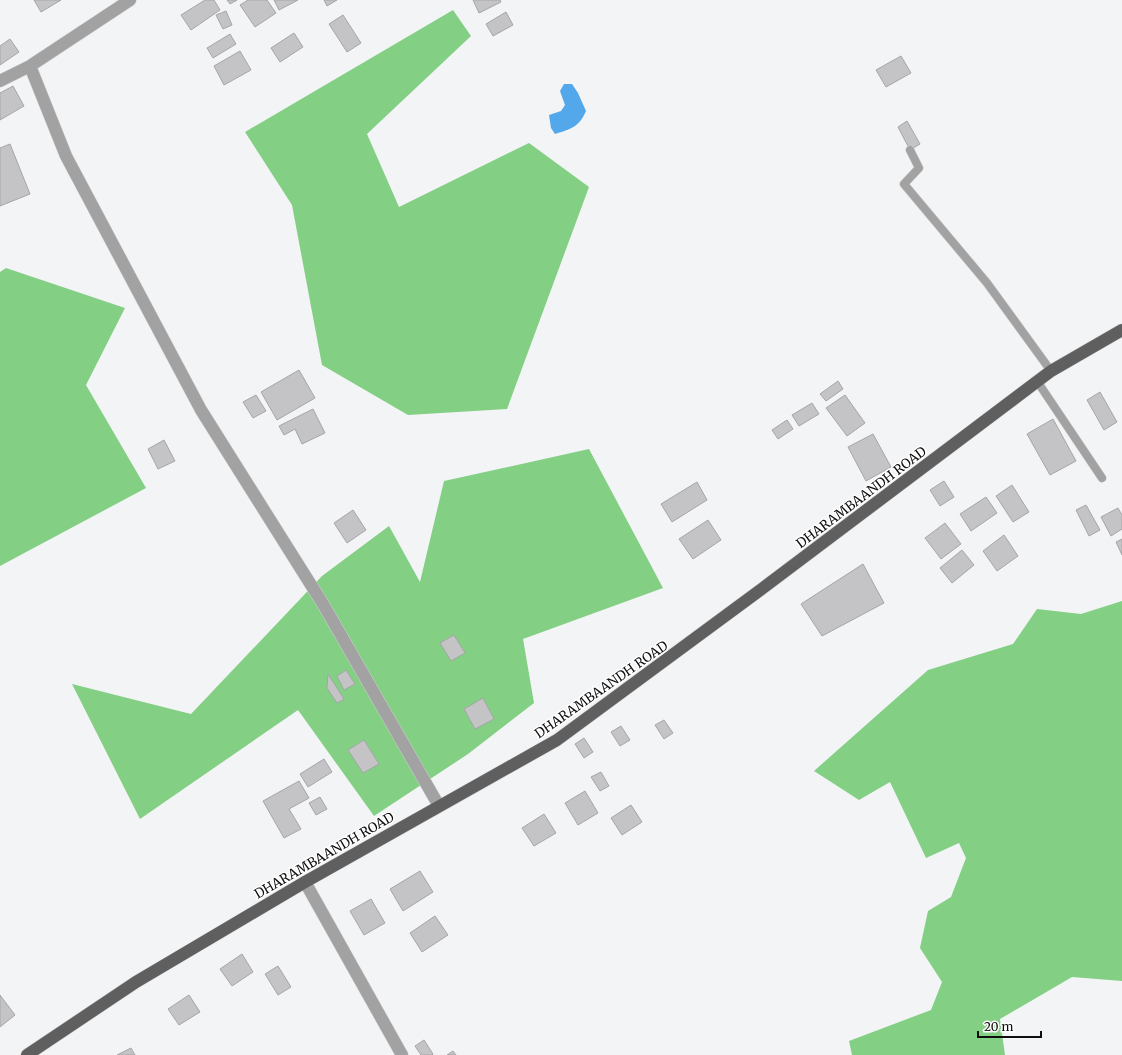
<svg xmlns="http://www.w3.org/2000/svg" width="1122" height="1055" font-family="Merriweather,serif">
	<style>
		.forest { fill: #83cf84 }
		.water { fill: #53a8ec }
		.building { fill: #c4c3c5; stroke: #a6a5a7 }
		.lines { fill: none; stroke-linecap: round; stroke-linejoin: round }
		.lane-casing { stroke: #cecfd1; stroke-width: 9 }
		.street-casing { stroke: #cecfd1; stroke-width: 13 }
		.primary-casing { stroke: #cecfd1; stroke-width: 13 }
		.lane { stroke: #a3a2a2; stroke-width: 8 }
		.street { stroke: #a3a2a2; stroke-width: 12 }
		.primary { stroke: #605f5f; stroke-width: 12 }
		.labels { text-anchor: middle; stroke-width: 3; stroke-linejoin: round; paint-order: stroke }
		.street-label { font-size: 13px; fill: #0e0e0e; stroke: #fff }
	</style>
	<rect width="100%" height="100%" fill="#f3f4f6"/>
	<path class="forest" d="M 453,10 L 471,36 L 367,134 L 399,207 L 529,143 L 589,187 L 507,409 L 408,415 L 322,365 L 292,205 L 245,132 Z
		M 6,268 L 125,308 L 86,385 L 146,488 L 0,566 L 0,272 Z
		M 589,449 L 663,588 L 523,639 L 534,703 L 468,754 L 374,816 L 298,710 L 140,819 L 72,684 L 191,714 L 322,576 L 389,526 L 420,582 L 444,481 Z
		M 1122,601 L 1122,981 L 1072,977 L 1000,1019 L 1005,1055 L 852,1055 L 849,1041 L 931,1010 L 942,982 L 920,948 L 928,911 L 951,897 L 966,858 L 959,843 L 926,858 L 890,782 L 859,800 L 814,771 L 928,670 L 1013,644 L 1037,609 L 1081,614 Z"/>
	<path class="water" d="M 564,84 L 572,84 L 578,93 L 586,111 C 579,127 571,129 555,134 L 551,128 L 549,115 L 561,111 L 565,105 L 560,91 Z"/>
	<path class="building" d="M 34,0 L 61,0 L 41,12 Z
		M 205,0 L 214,0 L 220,10 L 191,30 L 181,15 Z
		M 227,0 L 237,0 L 230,4 Z
		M 248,0 L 267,0 L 276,13 L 255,27 L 240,5 Z
		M 274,0 L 298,0 L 279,10 Z
		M 324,0 L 337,0 L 327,6 Z
		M 473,0 L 500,0 L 501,2 L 479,13 Z
		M 226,11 L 232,25 L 223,29 L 216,15 Z
		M 506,12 L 513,25 L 493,36 L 486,24 Z
		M 343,15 L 361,43 L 347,52 L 329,24 Z
		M 294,33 L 303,47 L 280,62 L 271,48 Z
		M 230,34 L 236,44 L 213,58 L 207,48 Z
		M 10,39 L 19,52 L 0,65 L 0,46 Z
		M 240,51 L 251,70 L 224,85 L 214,66 Z
		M 901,56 L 911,73 L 886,87 L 876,70 Z
		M 13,86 L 24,106 L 0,120 L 0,93 Z
		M 907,121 L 920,144 L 910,150 L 898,127 Z
		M 10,144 L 30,194 L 0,206 L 0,148 Z
		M 299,370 L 315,398 L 277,420 L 261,392 Z
		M 838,381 L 843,389 L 826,401 L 820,394 Z
		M 1100,392 L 1117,422 L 1104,430 L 1087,400 Z
		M 256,395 L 266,411 L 253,418 L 243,402 Z
		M 845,395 L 865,423 L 847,436 L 826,408 Z
		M 812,403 L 819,414 L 799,426 L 792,415 Z
		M 313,409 L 325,433 L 302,444 L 295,429 L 284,435 L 279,426 Z
		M 1053,419 L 1076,461 L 1050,475 L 1027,434 Z
		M 787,420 L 793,429 L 778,439 L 772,430 Z
		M 873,434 L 891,467 L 866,481 L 848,447 Z
		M 164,440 L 175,461 L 158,469 L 148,449 Z
		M 944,481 L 954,497 L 940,506 L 930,490 Z
		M 697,482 L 707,500 L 672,522 L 661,504 Z
		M 1012,485 L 1029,512 L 1013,522 L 996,496 Z
		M 986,497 L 997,513 L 971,531 L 960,514 Z
		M 1086,505 L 1100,530 L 1089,536 L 1076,510 Z
		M 1118,508 L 1122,515 L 1122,529 L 1111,536 L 1101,517 Z
		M 353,510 L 366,530 L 347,543 L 334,523 Z
		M 708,520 L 721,540 L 693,559 L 679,539 Z
		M 945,523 L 961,544 L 941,559 L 925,538 Z
		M 1004,535 L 1018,556 L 997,571 L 983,551 Z
		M 1122,539 L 1122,555 L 1116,542 Z
		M 962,550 L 974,565 L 952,583 L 940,568 Z
		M 863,564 L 884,603 L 822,636 L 801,604 Z
		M 454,635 L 465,653 L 451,661 L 440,643 Z
		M 346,670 L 355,684 L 344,690 L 337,676 Z
		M 328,674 L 344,699 L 337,703 L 327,688 Z
		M 483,698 L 494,719 L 475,729 L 464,709 Z
		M 664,720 L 673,733 L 664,739 L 655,725 Z
		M 621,726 L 630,740 L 620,746 L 611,732 Z
		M 584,738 L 593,752 L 584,758 L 575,744 Z
		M 364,740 L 379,764 L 363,773 L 348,750 Z
		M 324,759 L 332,772 L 308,787 L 300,774 Z
		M 601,772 L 609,786 L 600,791 L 591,777 Z
		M 299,781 L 309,798 L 289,809 L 301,829 L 284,838 L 263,801 Z
		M 585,791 L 598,813 L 578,825 L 565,803 Z
		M 320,797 L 327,809 L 316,815 L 309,803 Z
		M 631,805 L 642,822 L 622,835 L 611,818 Z
		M 544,814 L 556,833 L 534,846 L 522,828 Z
		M 420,871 L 433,892 L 403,911 L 390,889 Z
		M 371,899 L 385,923 L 364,935 L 350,911 Z
		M 435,916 L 448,935 L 422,952 L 410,933 Z
		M 242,954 L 253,972 L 232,986 L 220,969 Z
		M 278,966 L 291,987 L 278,995 L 265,974 Z
		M 0,995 L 15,1015 L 0,1027 Z
		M 189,995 L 200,1012 L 179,1025 L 168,1009 Z
		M 424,1040 L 433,1054 L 432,1055 L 421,1055 L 415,1046 Z
		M 131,1048 L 135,1055 L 117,1055 Z
		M 453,1051 L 456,1055 L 447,1055 Z"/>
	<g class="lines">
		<g class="lane-casing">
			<path id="lane" d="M 910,150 L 919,168 L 904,184 L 987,283 L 1051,371
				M 1037,381 L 1102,478"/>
		</g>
		<g class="street-casing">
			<path id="street" d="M 30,66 L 66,156 L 201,410 L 323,604 L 439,806
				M 0,81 L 30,66 L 130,0
				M 305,882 L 402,1055"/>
		</g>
		<g class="primary-casing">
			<path id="primary" d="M 27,1055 L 136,982 L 305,882 L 557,740 L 763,588 L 1051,371 L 1122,330"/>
		</g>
		<use href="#lane" class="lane"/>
		<use href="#street" class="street"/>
		<use href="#primary" class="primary"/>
	</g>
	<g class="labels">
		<g class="street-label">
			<text transform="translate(861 497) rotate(-37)" y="5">DHARAMBAANDH ROAD</text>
			<text transform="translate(601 689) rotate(-35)" y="5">DHARAMBAANDH ROAD</text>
			<text transform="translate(324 855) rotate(-30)" y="5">DHARAMBAANDH ROAD</text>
		</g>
	</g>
	<path d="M978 1031v6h63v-6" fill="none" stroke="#0e0e0e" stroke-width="2"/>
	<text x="984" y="1031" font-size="12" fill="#0e0e0e" stroke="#ffffff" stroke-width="3" paint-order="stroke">20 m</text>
</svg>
